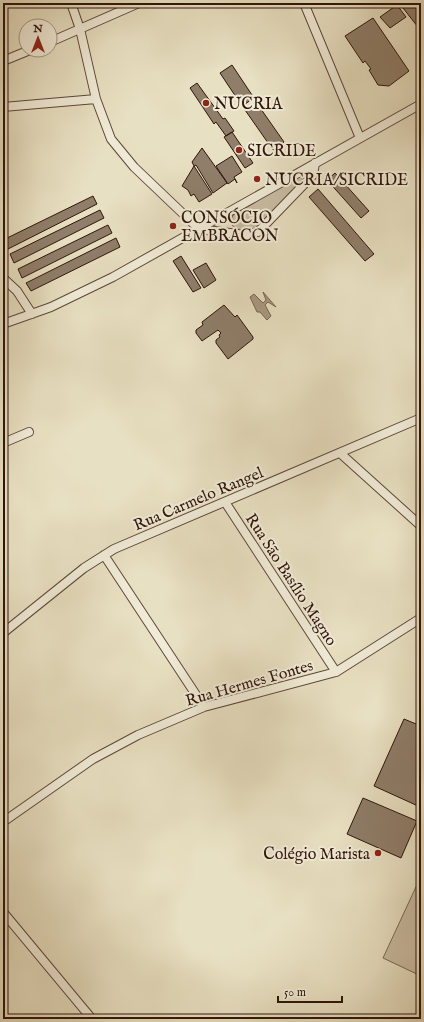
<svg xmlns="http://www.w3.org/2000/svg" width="424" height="1022" font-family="'IM FELL English',serif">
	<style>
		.green { fill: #c9bda3; stroke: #7c6856 }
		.water { fill: #a99b83; stroke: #786553 }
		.building { fill: #8f7e6a; stroke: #2f140a }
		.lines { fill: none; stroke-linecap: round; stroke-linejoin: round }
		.minor-casing { stroke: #5d4738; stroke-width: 10 }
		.minor { stroke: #f0ebd7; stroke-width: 8 }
		.poi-dot { fill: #8f2418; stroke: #f0ebd7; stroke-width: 1.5 }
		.labels { text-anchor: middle; stroke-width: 4; stroke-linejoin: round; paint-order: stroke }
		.poi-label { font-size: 16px; fill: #2f140a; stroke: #f0ebd7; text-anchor: start }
		.street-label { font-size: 16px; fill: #2f140a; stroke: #f0ebd7 }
	</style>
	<rect width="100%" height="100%" fill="#e8e0c2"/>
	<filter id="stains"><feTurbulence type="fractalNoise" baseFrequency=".005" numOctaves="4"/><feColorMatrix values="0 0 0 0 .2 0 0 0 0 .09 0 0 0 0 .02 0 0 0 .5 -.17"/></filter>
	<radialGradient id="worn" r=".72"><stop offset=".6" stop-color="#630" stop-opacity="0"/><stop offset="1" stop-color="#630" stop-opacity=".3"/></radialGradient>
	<path class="green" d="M 298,177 L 301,177 L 303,181 C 294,191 271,221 261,227 C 252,232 238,233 230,223 L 233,215 Z
		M 421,876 L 421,976 L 383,958 Z"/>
	<path class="water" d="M 263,292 L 276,307 L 268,302 L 265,305 L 271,316 L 267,320 L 260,312 L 257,312 L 250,297 L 254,294 L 263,303 L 266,300 Z"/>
	<path class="building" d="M 399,3 L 421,3 L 421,25 L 418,27 Z
		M 397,5 L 406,17 L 390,28 L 380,17 Z
		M 373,18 L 409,71 L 389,86 L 378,85 L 369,70 L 371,69 L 365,61 L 363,63 L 345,36 Z
		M 232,65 L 254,98 L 242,106 L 220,73 Z
		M 197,83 L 223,119 L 225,118 L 234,131 L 226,136 L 216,122 L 214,124 L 190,88 Z
		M 256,102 L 284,142 L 273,150 L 245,110 Z
		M 232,132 L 253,163 L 245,168 L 224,137 Z
		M 202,148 L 227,183 L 213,193 L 196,165 L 194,166 L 192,162 Z
		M 232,156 L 242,172 L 234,177 L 237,183 L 235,179 L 228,184 L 216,166 Z
		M 194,166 L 212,194 L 199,202 L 194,194 L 191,196 L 188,190 L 182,186 Z
		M 335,173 L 369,211 L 361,218 L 327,180 Z
		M 318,189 L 374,254 L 365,261 L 309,197 Z
		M 93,196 L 97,204 L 8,249 L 3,240 Z
		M 100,210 L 104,218 L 14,263 L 10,254 Z
		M 108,225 L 112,233 L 22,278 L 18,269 Z
		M 116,238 L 120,247 L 31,291 L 26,283 Z
		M 181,256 L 201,288 L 193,292 L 173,261 Z
		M 206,263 L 216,280 L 204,288 L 193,270 Z
		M 224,305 L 235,317 L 237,315 L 253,337 L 253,339 L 228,359 L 216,343 L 216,340 L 220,337 L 219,335 L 221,333 L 218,330 L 202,341 L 196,333 L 196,330 L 203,325 L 202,322 Z
		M 404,719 L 421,726 L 421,799 L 418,806 L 374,786 Z
		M 363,798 L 417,821 L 401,858 L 347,834 Z"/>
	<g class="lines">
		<g class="minor-casing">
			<path id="minor" d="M 71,3 L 80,29 L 96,99 L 111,139 L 134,167 L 199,229
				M 304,3 L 360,138
				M 50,42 L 139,3
				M 3,61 L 30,50
				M 3,107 L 96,99
				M 199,229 L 245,235 L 258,232 L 313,175 L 315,163
				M 3,278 L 17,291 L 32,314
				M 3,324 L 51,307 L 113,277 L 421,104
				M 3,443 L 29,432
				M 340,453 L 421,526
				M 225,502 L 336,672
				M 104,555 L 204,707
				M 3,633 L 84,568 L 114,549 L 421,418
				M 3,822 L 93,759 L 138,735 L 204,707 L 336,672 L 421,618
				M 3,912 L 92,1019"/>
		</g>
		<use href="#minor" class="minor"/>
	</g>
	<g class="poi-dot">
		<circle cx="206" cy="103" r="4"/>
		<circle cx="239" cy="150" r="4"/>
		<circle cx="257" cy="179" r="4"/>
		<circle cx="173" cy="226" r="4"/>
		<circle cx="378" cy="853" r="4"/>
	</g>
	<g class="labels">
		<g class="poi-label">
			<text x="214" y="109">NUCRIA</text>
			<text x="247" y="156">SICRIDE</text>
			<text x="265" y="185">NUCRIA/SICRIDE</text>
			<text x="181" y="223">CONSÓCIO<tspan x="181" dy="18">EMBRACON</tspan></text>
			<text x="370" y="859" text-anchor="end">Colégio Marista</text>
		</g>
		<g class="street-label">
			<text transform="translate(198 498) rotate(-23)" y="6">Rua Carmelo Rangel</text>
			<text transform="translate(292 579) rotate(57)" y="6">Rua São Basílio Magno</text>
			<text transform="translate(249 682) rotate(-16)" y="6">Rua Hermes Fontes</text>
		</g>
	</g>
	<rect width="424" height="1022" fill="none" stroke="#e8e0c2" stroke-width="16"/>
	<rect x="4" y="4" width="416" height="1014" fill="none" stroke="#2f140a" stroke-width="2"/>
	<rect x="8" y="8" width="408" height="1006" fill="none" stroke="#2f140a"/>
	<g transform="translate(38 38)"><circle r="19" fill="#f0ebd7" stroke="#a39585"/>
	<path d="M0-3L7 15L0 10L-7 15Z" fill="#8f2418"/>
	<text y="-6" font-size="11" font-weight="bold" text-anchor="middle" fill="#2f140a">N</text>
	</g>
	<path d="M278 996v6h64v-6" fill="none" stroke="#2f140a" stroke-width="2"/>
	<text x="284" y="996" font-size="12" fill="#2f140a" stroke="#f0ebd7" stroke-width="3" paint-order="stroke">50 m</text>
	<rect width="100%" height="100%" filter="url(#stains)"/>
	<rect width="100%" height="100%" fill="url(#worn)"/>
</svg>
